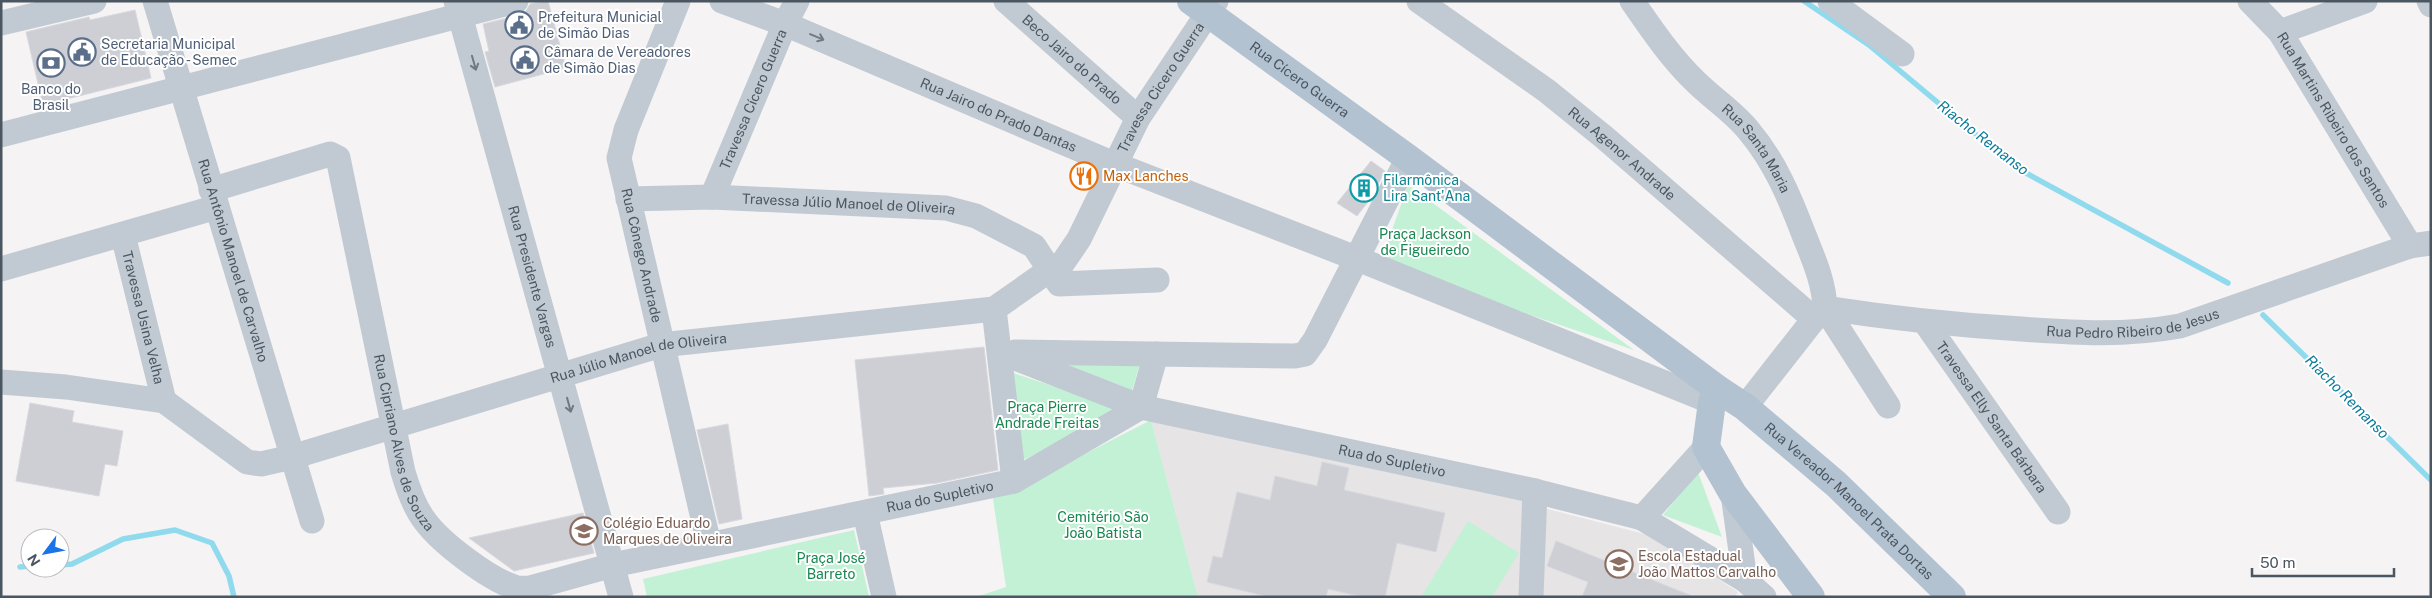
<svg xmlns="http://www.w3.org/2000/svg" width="2432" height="598" font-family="'Public Sans',sans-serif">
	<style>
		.education { fill: #e6e4e5 }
		.green { fill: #c3f1d5 }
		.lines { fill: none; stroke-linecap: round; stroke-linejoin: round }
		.stream { stroke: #90daee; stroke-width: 5.5 }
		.building { fill: #cdcfd5; stroke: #d7d9de }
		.minor { stroke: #c1cad2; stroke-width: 25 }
		.major { stroke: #b3c2d1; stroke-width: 28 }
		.oneway { stroke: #6e7983 }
		.labels { text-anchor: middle; stroke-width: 4; stroke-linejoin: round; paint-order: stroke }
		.service-label { font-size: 14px; fill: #4e5e75; stroke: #fff; text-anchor: start }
		.street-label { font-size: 14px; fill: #4a5661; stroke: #fff }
		.food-label { font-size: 14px; fill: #c56008; stroke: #fff; text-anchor: start }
		.culture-label { font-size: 14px; fill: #0d838f; stroke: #fff; text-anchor: start }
		.park-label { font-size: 14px; fill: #17864f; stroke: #fff }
		.education-label { font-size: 14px; fill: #785e54; stroke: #fff; text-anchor: start }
		.water-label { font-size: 15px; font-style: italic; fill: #0c7c9b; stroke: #fff }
	</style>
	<rect width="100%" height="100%" fill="#f5f3f3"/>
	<path class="education" d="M 1151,420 L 1523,499 L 1521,597 L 1198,597 Z
		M 1544,508 L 1652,536 L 1738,592 L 1735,597 L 1543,597 Z"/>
	<path class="green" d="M 1408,185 L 1634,350 L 1380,264 Z
		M 1053,356 L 1141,360 L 1132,391 L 1053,367 Z
		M 1010,372 L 1114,406 L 1116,417 L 1021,461 Z
		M 1151,420 L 1198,597 L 976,597 L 1006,587 L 992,492 L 1040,477 Z
		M 1698,472 L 1722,537 L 1663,515 Z
		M 1468,521 L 1519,553 L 1492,597 L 1421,597 Z
		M 854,530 L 869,597 L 647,597 L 643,579 Z"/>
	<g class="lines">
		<path class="stream" d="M 1804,1 L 1869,45 L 2015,167 L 2228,283
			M 2263,315 L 2431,480
			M 60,565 L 72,564 L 123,539 L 175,530 L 212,543 L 229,576 L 234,597
			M 20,567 L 30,566"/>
	</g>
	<path class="building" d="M 543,1 L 548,1 L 566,68 L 495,87 L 485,52 L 489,51 L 483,24 L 520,15 L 526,11 L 530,4 Z
		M 135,10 L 151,78 L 43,105 L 26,32 L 89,17 L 90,20 Z
		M 1371,161 L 1385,171 L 1371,198 L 1357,216 L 1337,203 Z
		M 984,347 L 998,470 L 937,483 L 883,488 L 884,494 L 869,496 L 855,360 Z
		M 30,403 L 74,411 L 72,422 L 123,431 L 117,466 L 105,464 L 99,496 L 16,481 Z
		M 728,424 L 742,519 L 719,524 L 697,430 Z
		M 1322,462 L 1349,468 L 1344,490 L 1445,513 L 1436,552 L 1397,543 L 1385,597 L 1363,597 L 1328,589 L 1326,597 L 1269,597 L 1207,582 L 1213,556 L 1222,558 L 1237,492 L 1270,500 L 1275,476 L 1317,486 Z
		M 583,513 L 594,553 L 514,571 L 469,538 Z
		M 1556,541 L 1692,596 L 1691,597 L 1582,597 L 1588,582 L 1547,566 Z"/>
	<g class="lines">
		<g class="minor">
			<path id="s1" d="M 155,1 L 312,521"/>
			<path id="s2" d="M 456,1 L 621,597"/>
			<path id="s3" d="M 678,1 L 626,130 L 619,158 L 709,544"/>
			<path id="s4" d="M 722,1 L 785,24 L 1114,164 L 1358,259 L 1712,402"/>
			<path id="s5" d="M 1006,1 L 1138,118"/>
			<path id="s6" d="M 1419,1 L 1547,91 L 1605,138 L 1814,319"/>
			<path id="s7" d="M 1632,1 C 1652,30 1671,58 1696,82 C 1713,99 1734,112 1749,131 C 1775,162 1790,198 1804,235 C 1814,260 1824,282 1825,308 L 1814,319 L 1745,407"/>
			<path d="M 1830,1 L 1902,54"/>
			<path id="s8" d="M 2250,1 L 2280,32 L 2410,246"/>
			<path d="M 2429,1 L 2431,5"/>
			<path d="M 1,23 L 94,1"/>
			<path d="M 2280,32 L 2365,1"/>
			<path d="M 1,135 L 516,1"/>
			<path id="s9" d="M 211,190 L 330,154 L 338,158 L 403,472 C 408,489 414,507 425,521 C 441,543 489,579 514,587 C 519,589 525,588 530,588 L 613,565 L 1014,481 L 1141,407 L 1156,354"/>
			<path id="s10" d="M 712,197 L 785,24 L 797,1"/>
			<path id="s11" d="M 628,199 L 712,197 L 946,208 L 976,216 L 1034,246 L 1059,284 L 1157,280"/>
			<path id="s12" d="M 123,235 L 164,401"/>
			<path d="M 1,269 L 217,207"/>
			<path id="s13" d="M 1825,308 C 1890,318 1955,325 2021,329 C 2076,333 2125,336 2180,326 L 2410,246 L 2431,243"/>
			<path d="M 1825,308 L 1888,406"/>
			<path d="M 994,309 L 1014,481"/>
			<path id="s14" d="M 1925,322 L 2058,512"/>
			<path id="s15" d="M 1000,352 L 1141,407 L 1535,491 L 1642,518 L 1745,580 L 1764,597"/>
			<path d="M 1015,352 L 1295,356 L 1305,354 L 1315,340 L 1408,158"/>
			<path id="s16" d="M 1,382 L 66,387 L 164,401 L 247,462 L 261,464 L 292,457 L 661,345 L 994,309 L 1051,269 L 1062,264 L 1079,239 L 1138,118 L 1216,1"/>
			<path d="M 1733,494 L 1745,580"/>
			<path d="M 865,513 L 884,597"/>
			<path d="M 1642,518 L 1706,447"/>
			<path d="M 1531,597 L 1535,491"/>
		</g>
		<g class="major">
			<path id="s17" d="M 1191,1 L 1408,158 L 1719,390"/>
			<path id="s18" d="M 1811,597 L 1733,494 L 1706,447 L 1712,402 L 1719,390 L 1745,407 L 1836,484 L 1952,597"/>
		</g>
	</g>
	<defs><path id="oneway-shaft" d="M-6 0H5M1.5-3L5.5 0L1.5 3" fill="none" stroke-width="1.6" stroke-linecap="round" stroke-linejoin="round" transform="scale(1.25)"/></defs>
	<g class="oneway">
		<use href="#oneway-shaft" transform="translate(817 37) rotate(23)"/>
		<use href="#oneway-shaft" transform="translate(474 63) rotate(74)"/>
		<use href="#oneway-shaft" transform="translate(569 405) rotate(75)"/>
	</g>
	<defs>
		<g id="civic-ring" transform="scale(1.4375)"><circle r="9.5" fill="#fff" stroke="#5c6f8a" stroke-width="1.5"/><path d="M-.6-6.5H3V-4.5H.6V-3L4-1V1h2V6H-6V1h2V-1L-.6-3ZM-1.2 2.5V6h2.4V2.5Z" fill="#5c6f8a"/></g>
		<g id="bank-ring" transform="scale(1.4375)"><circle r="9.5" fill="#fff" stroke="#5c6f8a" stroke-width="1.5"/><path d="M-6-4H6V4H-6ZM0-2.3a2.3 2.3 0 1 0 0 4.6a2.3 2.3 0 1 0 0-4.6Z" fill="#5c6f8a"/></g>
		<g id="restaurant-ring" transform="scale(1.4375)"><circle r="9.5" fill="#fff" stroke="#e8710a" stroke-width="1.5"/><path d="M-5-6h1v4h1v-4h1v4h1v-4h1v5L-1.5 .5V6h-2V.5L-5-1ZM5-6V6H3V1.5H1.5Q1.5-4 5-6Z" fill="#e8710a"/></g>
		<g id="building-ring" transform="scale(1.4375)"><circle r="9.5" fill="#fff" stroke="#0f9aa8" stroke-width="1.5"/><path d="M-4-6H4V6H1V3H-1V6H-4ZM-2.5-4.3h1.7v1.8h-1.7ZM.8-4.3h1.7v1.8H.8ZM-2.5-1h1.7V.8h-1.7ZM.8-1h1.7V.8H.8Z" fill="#0f9aa8"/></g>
		<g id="school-ring" transform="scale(1.4375)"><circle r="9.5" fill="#fff" stroke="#8d6e63" stroke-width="1.5"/><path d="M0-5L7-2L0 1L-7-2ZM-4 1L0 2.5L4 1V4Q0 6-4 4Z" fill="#8d6e63"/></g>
	</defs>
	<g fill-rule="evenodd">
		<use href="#civic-ring" x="519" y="25"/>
		<use href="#civic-ring" x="82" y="52"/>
		<use href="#civic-ring" x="525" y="60"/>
		<use href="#bank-ring" x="51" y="63"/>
		<use href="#restaurant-ring" x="1084" y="176"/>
		<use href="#building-ring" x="1364" y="188"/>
		<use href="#school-ring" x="584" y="531"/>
		<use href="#school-ring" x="1619" y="564"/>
	</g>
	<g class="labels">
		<g class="service-label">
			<text x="538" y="22">Prefeitura Municial<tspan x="538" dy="16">de Simão Dias</tspan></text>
			<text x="101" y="49">Secretaria Municipal<tspan x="101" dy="16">de Educação - Semec</tspan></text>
			<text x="544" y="57">Câmara de Vereadores<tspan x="544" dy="16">de Simão Dias</tspan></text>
			<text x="51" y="94" text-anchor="middle">Banco do<tspan x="51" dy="16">Brasil</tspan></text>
		</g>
		<g class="street-label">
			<text dy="5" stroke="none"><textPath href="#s5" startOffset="88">Beco Jairo do Prado</textPath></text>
			<text dy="5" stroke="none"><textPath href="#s17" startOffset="134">Rua Cícero Guerra</textPath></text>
			<text dy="5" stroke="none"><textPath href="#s16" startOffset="1318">Travessa Cicero Guerra</textPath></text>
			<text dy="5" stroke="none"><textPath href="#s10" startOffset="106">Travessa Cícero Guerra</textPath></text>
			<text dy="5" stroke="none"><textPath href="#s4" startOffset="299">Rua Jairo do Prado Dantas</textPath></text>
			<text dy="5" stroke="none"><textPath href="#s8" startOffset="146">Rua Martins Ribeiro dos Santos</textPath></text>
			<text dy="5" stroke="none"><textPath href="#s7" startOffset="194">Rua Santa Maria</textPath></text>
			<text dy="5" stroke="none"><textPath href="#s6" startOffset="254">Rua Agenor Andrade</textPath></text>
			<text dy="5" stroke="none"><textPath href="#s11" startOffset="221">Travessa Júlio Manoel de Oliveira</textPath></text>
			<text dy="5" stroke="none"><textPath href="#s3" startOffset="268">Rua Cônego Andrade</textPath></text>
			<text dy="5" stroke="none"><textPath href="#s1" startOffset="271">Rua Antônio Manoel de Carvalho</textPath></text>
			<text dy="5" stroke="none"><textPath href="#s2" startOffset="286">Rua Presidente Vargas</textPath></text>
			<text dy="5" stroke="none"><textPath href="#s12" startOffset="85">Travessa Usina Velha</textPath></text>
			<text dy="5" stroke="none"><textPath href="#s13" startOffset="310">Rua Pedro Ribeiro de Jesus</textPath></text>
			<text dy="5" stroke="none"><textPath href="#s16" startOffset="674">Rua Júlio Manoel de Oliveira</textPath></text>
			<text dy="5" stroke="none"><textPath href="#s14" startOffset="116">Travessa Elly Santa Bárbara</textPath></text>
			<text dy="5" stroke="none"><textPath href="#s9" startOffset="426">Rua Cipriano Alves de Souza</textPath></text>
			<text dy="5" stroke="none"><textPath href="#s15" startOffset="408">Rua do Supletivo</textPath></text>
			<text dy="5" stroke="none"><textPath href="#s9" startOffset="1056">Rua do Supletivo</textPath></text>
			<text dy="5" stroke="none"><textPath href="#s18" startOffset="414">Rua Vereador Manoel Prata Dortas</textPath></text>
		</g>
		<g class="food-label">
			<text x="1103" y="181">Max Lanches</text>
		</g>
		<g class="culture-label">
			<text x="1383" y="185">Filarmônica<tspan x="1383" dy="16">Lira Sant'Ana</tspan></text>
		</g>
		<g class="park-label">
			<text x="1425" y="239">Praça Jackson<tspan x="1425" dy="16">de Figueiredo</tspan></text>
			<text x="1047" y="412">Praça Pierre<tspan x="1047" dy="16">Andrade Freitas</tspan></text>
			<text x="1103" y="522">Cemitério São<tspan x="1103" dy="16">João Batista</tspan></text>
			<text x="831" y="563">Praça José<tspan x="831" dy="16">Barreto</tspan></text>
		</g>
		<g class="education-label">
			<text x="603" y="528">Colégio Eduardo<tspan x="603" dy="16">Marques de Oliveira</tspan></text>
			<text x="1638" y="561">Escola Estadual<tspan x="1638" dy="16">João Mattos Carvalho</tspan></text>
		</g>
		<g class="water-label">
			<text transform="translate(1983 138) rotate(38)" y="5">Riacho Remanso</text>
			<text transform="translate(2347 397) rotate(45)" y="5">Riacho Remanso</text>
		</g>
	</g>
	<rect width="2432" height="598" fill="none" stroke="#4a5661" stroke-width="5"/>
	<g transform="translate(45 553) rotate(238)"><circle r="24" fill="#ffffff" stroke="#b7bbc0"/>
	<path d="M0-4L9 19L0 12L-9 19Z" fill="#1a73e8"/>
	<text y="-8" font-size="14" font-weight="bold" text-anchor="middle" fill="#4a5661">N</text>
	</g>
	<path d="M2252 568v8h142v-8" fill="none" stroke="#4a5661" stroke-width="2.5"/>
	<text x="2260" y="568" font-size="15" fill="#4a5661" stroke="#ffffff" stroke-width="4" paint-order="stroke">50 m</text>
</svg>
